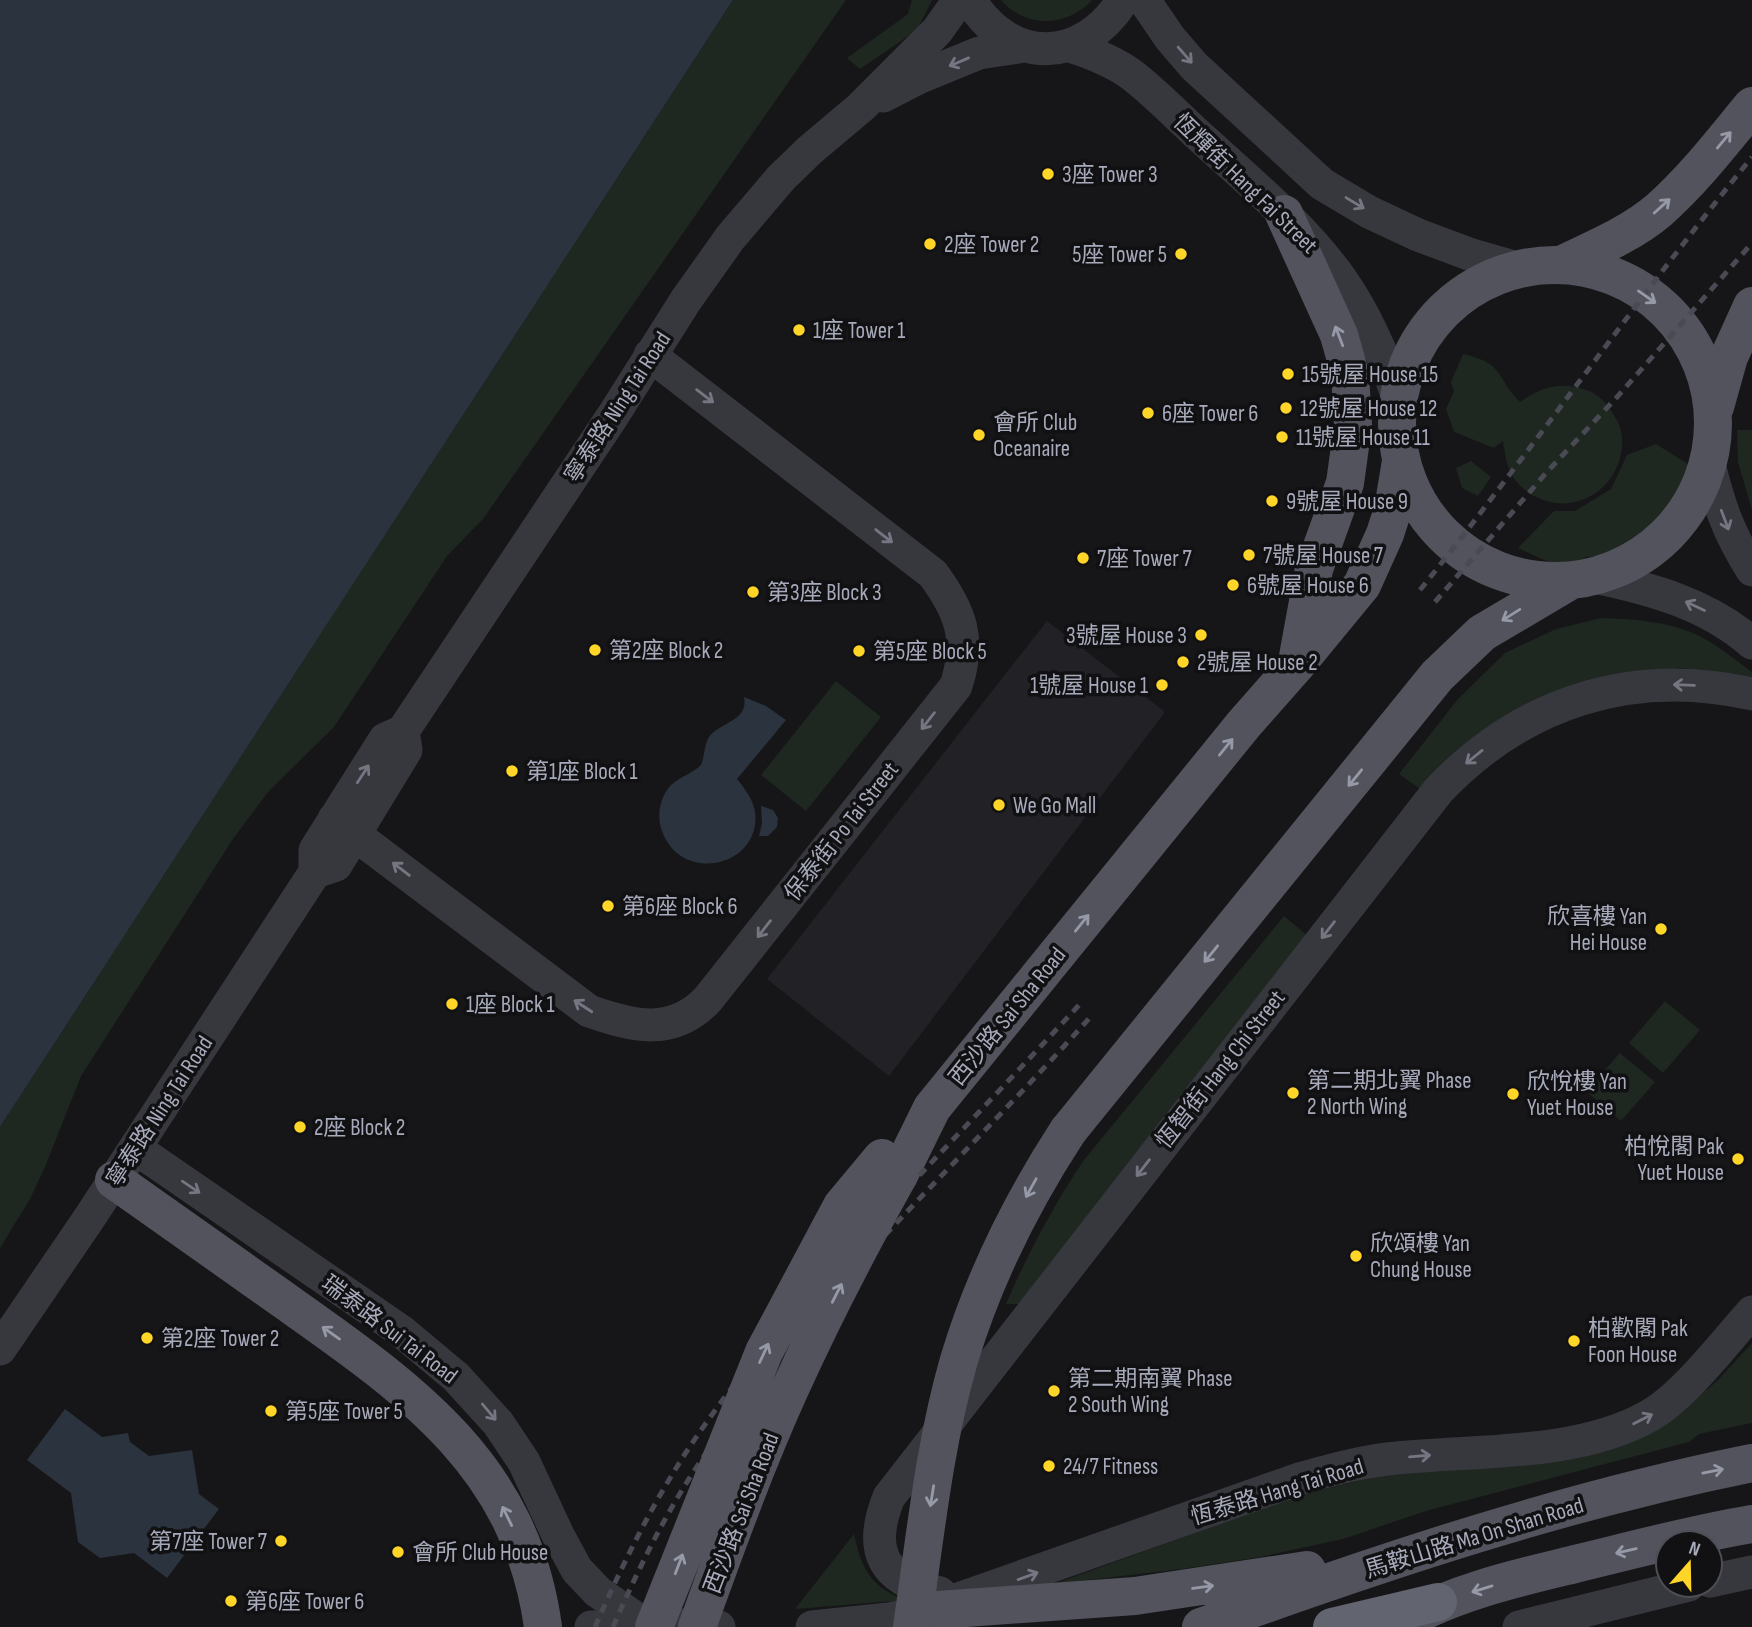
<svg xmlns="http://www.w3.org/2000/svg" width="1752" height="1627" font-family="'Sofia Sans Condensed','Noto Sans TC',sans-serif">
	<style>
		.built { fill: #222226 }
		.green { fill: #1e2720 }
		.water { fill: #2b333e }
		.lines { fill: none; stroke-linecap: round; stroke-linejoin: round }
		.minor { stroke: #37373e; stroke-width: 33 }
		.major { stroke: #52535d; stroke-width: 38 }
		.highway { stroke: #62646f; stroke-width: 38 }
		.rail { stroke: #494a53; stroke-width: 5; stroke-dasharray: 9 7; stroke-linecap: butt }
		.major-bridge { stroke: #52535d; stroke-width: 38 }
		.oneway { stroke: #757682 }
		.oneway2 { stroke: #9699a7 }
		.poi-dot { fill: #ffd528; stroke: #111113; stroke-width: 2.5 }
		.labels { text-anchor: middle; stroke-width: 7; stroke-linejoin: round; paint-order: stroke }
		.poi-label { font-size: 23px; fill: #a7aaba; stroke: #111113; text-anchor: start }
		.street-label { font-size: 23px; fill: #a7aaba; stroke: #111113 }
	</style>
	<rect width="100%" height="100%" fill="#161618"/>
	<path class="built" d="M 1047,621 L 1165,712 L 889,1076 L 767,979 Z"/>
	<path class="green" d="M 733,0 L 846,0 L 483,519 L 447,556 L 334,727 L 268,792 L 233,839 L 81,1076 L 45,1167 L 30,1199 L 0,1248 L 0,1127 Z
		M 912,0 L 932,0 L 917,30 L 860,69 L 847,58 L 908,14 Z
		M 1001,0 L 1092,0 C 1067,28 1025,28 1001,0 Z
		M 1463,354 C 1505,363 1496,378 1520,402 C 1543,386 1562,381 1589,391 C 1601,396 1609,406 1615,417 C 1621,425 1623,437 1622,447 C 1617,501 1552,524 1516,481 C 1507,470 1505,455 1503,441 L 1494,448 L 1454,432 L 1446,409 L 1454,391 L 1451,382 Z
		M 1737,430 L 1752,430 L 1752,510 L 1738,462 Z
		M 1656,444 L 1688,464 L 1685,488 L 1656,527 L 1625,556 L 1586,557 L 1566,570 L 1518,548 L 1554,511 L 1575,511 L 1611,489 L 1627,455 Z
		M 1471,461 L 1491,477 L 1478,496 L 1462,488 L 1456,468 Z
		M 1601,618 C 1631,619 1665,621 1693,633 C 1714,642 1733,658 1752,672 L 1752,677 L 1681,668 L 1631,672 L 1584,683 L 1423,791 L 1399,774 L 1458,699 L 1505,653 L 1556,629 Z
		M 836,681 L 881,717 L 806,811 L 761,775 Z
		M 1284,916 L 1308,936 L 1023,1304 L 1006,1304 C 1028,1253 1053,1206 1084,1160 Z
		M 1665,1001 L 1700,1030 L 1663,1073 L 1629,1043 Z
		M 1620,1053 L 1655,1082 L 1621,1121 L 1586,1091 Z
		M 1752,1343 L 1752,1423 L 1699,1434 L 1689,1442 L 1426,1511 L 1343,1539 L 1260,1557 L 1182,1569 L 1054,1584 L 1289,1499 L 1337,1486 L 1692,1402 L 1717,1381 Z
		M 854,1534 C 861,1568 871,1588 906,1600 L 795,1609 Z"/>
	<path class="water" d="M 0,0 L 733,0 L 0,1127 Z
		M 744,697 L 766,706 L 786,720 L 737,779 C 745,789 753,799 755,812 C 762,867 681,885 662,831 C 657,818 659,802 667,790 C 676,777 691,775 701,765 C 705,756 704,745 709,737 C 720,722 749,721 744,697 Z
		M 761,806 L 773,810 L 778,818 L 777,827 L 768,836 L 759,836 L 762,823 Z
		M 65,1409 L 102,1437 L 128,1433 L 130,1442 L 149,1456 L 192,1450 L 199,1494 L 219,1509 L 167,1578 L 134,1553 L 100,1558 L 78,1542 L 71,1493 L 27,1460 Z"/>
	<g class="lines">
		<path class="minor" d="M 970,0 C 1011,66 1082,64 1123,0
			M 1144,0 L 1170,38 L 1194,66 L 1322,184 L 1369,212 L 1418,235 L 1469,254 L 1521,269
			M 1070,46 C 1092,53 1113,61 1132,75 C 1158,95 1182,121 1207,143 C 1254,186 1304,227 1341,279 C 1367,316 1384,356 1398,398
			M 883,96 L 918,78 L 979,53 L 1025,46
			M 1709,464 C 1720,508 1728,532 1752,570
			M 1595,577 C 1652,589 1707,604 1752,643
			M 334,819 L 589,1011 C 632,1026 673,1037 708,999 L 956,686 C 971,640 961,612 933,574 L 650,355
			M 315,872 L 336,865 L 406,750 L 403,731
			M 135,1148 L 401,1331 L 456,1377 L 498,1423 L 524,1462 L 558,1535 L 577,1570 L 598,1592 L 643,1623
			M 0,1349 L 90,1217 L 315,872 L 315,850 L 385,739 L 403,731 L 612,417 L 686,300 L 730,238 L 781,178 L 810,150 L 861,107 L 937,31 L 959,0
			M 1710,1581 L 1752,1572
			M 940,1593 C 883,1581 867,1551 889,1497 L 1438,791 C 1522,702 1632,667 1752,694
			M 591,1627 L 643,1623 L 719,1627
			M 812,1627 L 889,1619 L 924,1611 L 1299,1479 C 1331,1470 1363,1461 1397,1458 C 1476,1450 1576,1456 1647,1417 C 1683,1398 1724,1343 1752,1312
			M 1519,1627 L 1689,1585"/>
		<path class="major" d="M 1284,214 L 1339,335 L 1350,374 L 1353,425 L 1345,483 L 1314,569 L 1297,662
			M 1561,265 C 1594,249 1631,234 1659,210 C 1694,179 1722,142 1752,106
			M1397 423a158 158 0 1 1 316 0a158 158 0 1 1-316 0Z
			M 1715,407 L 1729,357 L 1752,306
			M 1068,1131 L 1437,676 L 1482,633 L 1570,581
			M 899,1175 L 932,1108 L 1244,724 L 1297,664 L 1362,585 L 1385,534 L 1393,509 L 1401,461
			M 114,1180 C 172,1221 230,1262 288,1303 C 411,1390 521,1466 543,1627
			M 924,1611 L 1135,1596 L 1307,1570
			M 1408,1619 C 1459,1591 1518,1578 1575,1564 C 1633,1550 1692,1534 1752,1524
			M 1201,1627 C 1382,1562 1563,1501 1752,1463"/>
		<path class="highway" d="M 1332,1627 L 1438,1602"/>
		<path class="rail" d="M 1420,590 C 1534,448 1637,298 1752,157
			M 1435,602 L 1546,473 L 1618,396 L 1752,243
			M 595,1627 C 626,1556 661,1486 706,1423 C 764,1341 831,1269 899,1197 C 959,1133 1020,1069 1080,1004
			M 613,1627 C 637,1572 663,1518 696,1468 C 807,1299 960,1164 1093,1014"/>
		<path class="major-bridge" d="M 654,1627 L 764,1352 L 842,1206 L 882,1158
			M 697,1627 C 726,1547 755,1466 790,1389 C 823,1316 860,1245 899,1175
			M 912,1627 C 925,1538 934,1446 959,1360 C 984,1277 1021,1203 1068,1131"/>
	</g>
	<defs><path id="oneway-shaft" d="M-6 0H5M1.5-3L5.5 0L1.5 3" fill="none" stroke-width="1.6" stroke-linecap="round" stroke-linejoin="round" transform="scale(1.75)"/></defs>
	<g class="oneway">
		<use href="#oneway-shaft" transform="translate(1185 55) rotate(49)"/>
		<use href="#oneway-shaft" transform="translate(959 62) rotate(157)"/>
		<use href="#oneway-shaft" transform="translate(1355 203) rotate(31)"/>
		<use href="#oneway-shaft" transform="translate(705 396) rotate(37)"/>
		<use href="#oneway-shaft" transform="translate(1725 520) rotate(69)"/>
		<use href="#oneway-shaft" transform="translate(884 536) rotate(38)"/>
		<use href="#oneway-shaft" transform="translate(1695 606) rotate(-155)"/>
		<use href="#oneway-shaft" transform="translate(1684 685) rotate(-178)"/>
		<use href="#oneway-shaft" transform="translate(928 721) rotate(128)"/>
		<use href="#oneway-shaft" transform="translate(1474 757) rotate(141)"/>
		<use href="#oneway-shaft" transform="translate(363 774) rotate(-57)"/>
		<use href="#oneway-shaft" transform="translate(401 869) rotate(-143)"/>
		<use href="#oneway-shaft" transform="translate(764 929) rotate(128)"/>
		<use href="#oneway-shaft" transform="translate(1328 930) rotate(128)"/>
		<use href="#oneway-shaft" transform="translate(583 1006) rotate(-147)"/>
		<use href="#oneway-shaft" transform="translate(1143 1168) rotate(128)"/>
		<use href="#oneway-shaft" transform="translate(191 1187) rotate(34)"/>
		<use href="#oneway-shaft" transform="translate(489 1412) rotate(50)"/>
		<use href="#oneway-shaft" transform="translate(1643 1419) rotate(-27)"/>
		<use href="#oneway-shaft" transform="translate(1420 1456) rotate(-5)"/>
		<use href="#oneway-shaft" transform="translate(1028 1576) rotate(-20)"/>
	</g>
	<g class="oneway2">
		<use href="#oneway-shaft" transform="translate(1724 140) rotate(-50)"/>
		<use href="#oneway-shaft" transform="translate(1662 206) rotate(-42)"/>
		<use href="#oneway-shaft" transform="translate(1647 297) rotate(35)"/>
		<use href="#oneway-shaft" transform="translate(1339 336) rotate(-111)"/>
		<use href="#oneway-shaft" transform="translate(1511 615) rotate(148)"/>
		<use href="#oneway-shaft" transform="translate(1226 747) rotate(-51)"/>
		<use href="#oneway-shaft" transform="translate(1355 778) rotate(129)"/>
		<use href="#oneway-shaft" transform="translate(1082 923) rotate(-51)"/>
		<use href="#oneway-shaft" transform="translate(1211 954) rotate(129)"/>
		<use href="#oneway-shaft" transform="translate(1031 1188) rotate(119)"/>
		<use href="#oneway-shaft" transform="translate(837 1293) rotate(-63)"/>
		<use href="#oneway-shaft" transform="translate(331 1333) rotate(-145)"/>
		<use href="#oneway-shaft" transform="translate(764 1353) rotate(-65)"/>
		<use href="#oneway-shaft" transform="translate(1713 1471) rotate(-11)"/>
		<use href="#oneway-shaft" transform="translate(932 1496) rotate(99)"/>
		<use href="#oneway-shaft" transform="translate(507 1516) rotate(-116)"/>
		<use href="#oneway-shaft" transform="translate(1626 1551) rotate(167)"/>
		<use href="#oneway-shaft" transform="translate(679 1564) rotate(-69)"/>
		<use href="#oneway-shaft" transform="translate(1203 1587) rotate(-8)"/>
		<use href="#oneway-shaft" transform="translate(1482 1589) rotate(163)"/>
	</g>
	<g class="poi-dot">
		<circle cx="1048" cy="174" r="7"/>
		<circle cx="930" cy="244" r="7"/>
		<circle cx="1181" cy="254" r="7"/>
		<circle cx="799" cy="330" r="7"/>
		<circle cx="1288" cy="374" r="7"/>
		<circle cx="1286" cy="408" r="7"/>
		<circle cx="1148" cy="413" r="7"/>
		<circle cx="979" cy="435" r="7"/>
		<circle cx="1282" cy="437" r="7"/>
		<circle cx="1272" cy="501" r="7"/>
		<circle cx="1249" cy="555" r="7"/>
		<circle cx="1083" cy="558" r="7"/>
		<circle cx="1233" cy="585" r="7"/>
		<circle cx="753" cy="592" r="7"/>
		<circle cx="1201" cy="635" r="7"/>
		<circle cx="595" cy="650" r="7"/>
		<circle cx="859" cy="651" r="7"/>
		<circle cx="1183" cy="662" r="7"/>
		<circle cx="1162" cy="685" r="7"/>
		<circle cx="512" cy="771" r="7"/>
		<circle cx="999" cy="805" r="7"/>
		<circle cx="608" cy="906" r="7"/>
		<circle cx="1661" cy="929" r="7"/>
		<circle cx="452" cy="1004" r="7"/>
		<circle cx="1293" cy="1093" r="7"/>
		<circle cx="1513" cy="1094" r="7"/>
		<circle cx="300" cy="1127" r="7"/>
		<circle cx="1738" cy="1159" r="7"/>
		<circle cx="1356" cy="1256" r="7"/>
		<circle cx="147" cy="1338" r="7"/>
		<circle cx="1574" cy="1341" r="7"/>
		<circle cx="1054" cy="1391" r="7"/>
		<circle cx="271" cy="1411" r="7"/>
		<circle cx="1049" cy="1466" r="7"/>
		<circle cx="281" cy="1541" r="7"/>
		<circle cx="398" cy="1552" r="7"/>
		<circle cx="231" cy="1601" r="7"/>
	</g>
	<g class="labels">
		<g class="poi-label">
			<text x="1062" y="182">3座 Tower 3</text>
			<text x="944" y="252">2座 Tower 2</text>
			<text x="1167" y="262" text-anchor="end">5座 Tower 5</text>
			<text x="813" y="338">1座 Tower 1</text>
			<text x="1302" y="382">15號屋 House 15</text>
			<text x="1300" y="416">12號屋 House 12</text>
			<text x="1162" y="421">6座 Tower 6</text>
			<text x="993" y="430">會所 Club<tspan x="993" dy="26">Oceanaire</tspan></text>
			<text x="1296" y="445">11號屋 House 11</text>
			<text x="1286" y="509">9號屋 House 9</text>
			<text x="1263" y="563">7號屋 House 7</text>
			<text x="1097" y="566">7座 Tower 7</text>
			<text x="1247" y="593">6號屋 House 6</text>
			<text x="767" y="600">第3座 Block 3</text>
			<text x="1187" y="643" text-anchor="end">3號屋 House 3</text>
			<text x="609" y="658">第2座 Block 2</text>
			<text x="873" y="659">第5座 Block 5</text>
			<text x="1197" y="670">2號屋 House 2</text>
			<text x="1148" y="693" text-anchor="end">1號屋 House 1</text>
			<text x="526" y="779">第1座 Block 1</text>
			<text x="1013" y="813">We Go Mall</text>
			<text x="622" y="914">第6座 Block 6</text>
			<text x="1647" y="924" text-anchor="end">欣喜樓 Yan<tspan x="1647" dy="26">Hei House</tspan></text>
			<text x="466" y="1012">1座 Block 1</text>
			<text x="1307" y="1088">第二期北翼 Phase<tspan x="1307" dy="26">2 North Wing</tspan></text>
			<text x="1527" y="1089">欣悅樓 Yan<tspan x="1527" dy="26">Yuet House</tspan></text>
			<text x="314" y="1135">2座 Block 2</text>
			<text x="1724" y="1154" text-anchor="end">柏悅閣 Pak<tspan x="1724" dy="26">Yuet House</tspan></text>
			<text x="1370" y="1251">欣頌樓 Yan<tspan x="1370" dy="26">Chung House</tspan></text>
			<text x="1588" y="1336">柏歡閣 Pak<tspan x="1588" dy="26">Foon House</tspan></text>
			<text x="161" y="1346">第2座 Tower 2</text>
			<text x="1068" y="1386">第二期南翼 Phase<tspan x="1068" dy="26">2 South Wing</tspan></text>
			<text x="285" y="1419">第5座 Tower 5</text>
			<text x="1063" y="1474">24/7 Fitness</text>
			<text x="267" y="1549" text-anchor="end">第7座 Tower 7</text>
			<text x="412" y="1560">會所 Club House</text>
			<text x="245" y="1609">第6座 Tower 6</text>
		</g>
		<g class="street-label">
			<text transform="translate(1246 183) rotate(44)" y="8">恆輝街 Hang Fai Street</text>
			<text transform="translate(617 407) rotate(-57)" y="8">寧泰路 Ning Tai Road</text>
			<text transform="translate(841 831) rotate(-52)" y="8">保泰街 Po Tai Street</text>
			<text transform="translate(1007 1016) rotate(-51)" y="8">西沙路 Sai Sha Road</text>
			<text transform="translate(1220 1069) rotate(-52)" y="8">恆智街 Hang Chi Street</text>
			<text transform="translate(159 1111) rotate(-57)" y="8">寧泰路 Ning Tai Road</text>
			<text transform="translate(390 1329) rotate(37)" y="8">瑞泰路 Sui Tai Road</text>
			<text transform="translate(1277 1491) rotate(-17)" y="8">恆泰路 Hang Tai Road</text>
			<text transform="translate(741 1513) rotate(-69)" y="8">西沙路 Sai Sha Road</text>
			<text transform="translate(1474 1537) rotate(-17)" y="8">馬鞍山路 Ma On Shan Road</text>
		</g>
	</g>
	<g transform="translate(1689 1564) rotate(20)"><circle r="33" fill="#111113" stroke="#4d4e56" stroke-width="2"/>
	<path d="M0-5L12 26L0 18L-12 26Z" fill="#ffd528"/>
	<text y="-10" font-size="19" font-weight="bold" text-anchor="middle" fill="#a7aaba">N</text>
	</g>
</svg>
